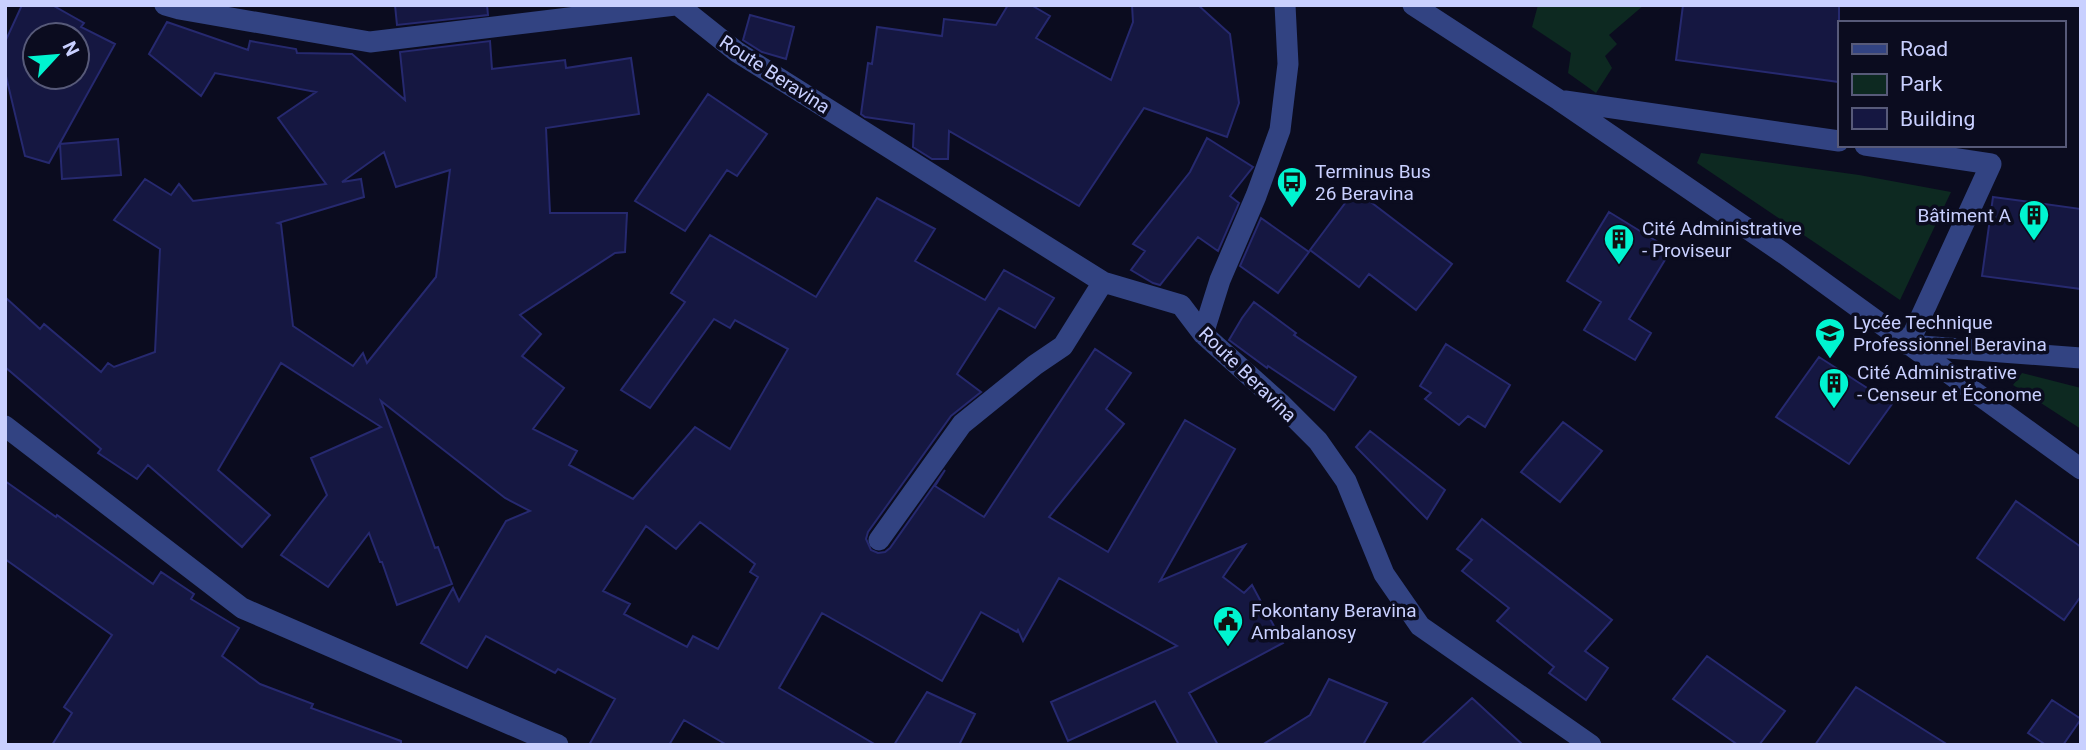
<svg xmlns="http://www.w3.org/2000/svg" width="2086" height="750" font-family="Roboto,sans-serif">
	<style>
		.green { fill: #0d2921 }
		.building { fill: #151741; stroke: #26296f; stroke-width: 2; fill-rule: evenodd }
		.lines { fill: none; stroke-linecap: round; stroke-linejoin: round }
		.minor { stroke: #324382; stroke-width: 21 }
		.labels { text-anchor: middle; stroke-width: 7; stroke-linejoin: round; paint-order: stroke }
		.street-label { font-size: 19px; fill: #c9d0ff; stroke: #0b0c1f }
		.poi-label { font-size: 19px; fill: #c9d0ff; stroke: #0b0c1f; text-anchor: start }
	</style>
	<rect width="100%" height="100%" fill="#0b0c1f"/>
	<path class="green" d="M 1538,5 L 1644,5 L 1609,35 L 1617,44 L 1605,56 L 1612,68 L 1596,93 L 1568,73 L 1571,53 L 1532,27 Z
		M 1701,153 L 1859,175 L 1951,192 L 1900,300 L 1697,163 Z
		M 2022,373 L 2081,388 L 2081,429 L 2013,385 Z"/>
	<path class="building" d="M 22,5 L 52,5 L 84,23 L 81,27 L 115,44 L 49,163 L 25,156 L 5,72 L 5,42 ZM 35,35 L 77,35 L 77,77 L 35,77 Z
		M 395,5 L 487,5 L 488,15 L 397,25 Z
		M 1008,5 L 1031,5 L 1050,16 L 1036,38 L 1111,80 L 1133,22 L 1132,5 L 1198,5 L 1230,34 L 1239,103 L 1227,137 L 1144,108 L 1079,206 L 949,131 L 948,159 L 932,159 L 913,147 L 914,124 L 865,117 L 861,114 L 868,63 L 872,64 L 877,27 L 942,36 L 944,19 L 996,25 Z
		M 1683,5 L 1839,5 L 1839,82 L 1676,60 Z
		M 750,15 L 794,27 L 786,59 L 762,52 L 743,40 Z
		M 167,22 L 248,50 L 250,41 L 296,49 L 297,53 L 352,54 L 405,100 L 400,52 L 490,41 L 492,69 L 565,60 L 566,68 L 631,58 L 639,114 L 546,128 L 550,213 L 627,213 L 625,252 L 615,253 L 520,315 L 541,334 L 522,356 L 564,388 L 533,429 L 577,451 L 569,465 L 633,499 L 695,427 L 730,449 L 788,349 L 735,320 L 730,328 L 714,319 L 650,408 L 621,390 L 685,302 L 671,293 L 710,235 L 816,297 L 877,198 L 935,229 L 915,261 L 985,300 L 1004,270 L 1054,298 L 1035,328 L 999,308 L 957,374 L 981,392 L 951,416 L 868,532 L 866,539 L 871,550 L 878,553 L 885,552 L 890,548 L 945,470 L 935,486 L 984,517 L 1095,349 L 1131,373 L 1106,409 L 1124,424 L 1049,517 L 1108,552 L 1185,420 L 1235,449 L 1160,581 L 1245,545 L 1223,577 L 1244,593 L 1252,585 L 1283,643 L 1189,693 L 1218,745 L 1179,745 L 1155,701 L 1068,741 L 1051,702 L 1177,646 L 1059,578 L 1023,641 L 1018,630 L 1017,632 L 981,612 L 942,681 L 822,613 L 779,688 L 876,745 L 727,745 L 684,720 L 669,745 L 589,745 L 615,699 L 558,669 L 555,673 L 486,636 L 467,668 L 421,643 L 453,588 L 459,601 L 506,521 L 530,511 L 505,498 L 381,401 L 435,548 L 438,547 L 452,584 L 397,605 L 382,562 L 380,562 L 369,533 L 328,587 L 281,555 L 327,495 L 311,458 L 381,427 L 281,363 L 218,470 L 270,515 L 242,547 L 148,465 L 137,479 L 98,453 L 101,449 L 5,367 L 5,297 L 40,329 L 44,324 L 101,372 L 108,363 L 114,367 L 155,352 L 160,249 L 114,220 L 145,179 L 171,195 L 179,184 L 193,201 L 326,184 L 278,118 L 316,92 L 215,73 L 201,96 L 149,54 ZM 384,152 L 396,187 L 450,170 L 436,277 L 367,363 L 363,353 L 353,366 L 293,326 L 281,224 L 278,223 L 364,197 L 361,179 L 342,182 ZM 700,522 L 755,564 L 750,572 L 758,577 L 718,649 L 693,636 L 687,647 L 624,614 L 630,604 L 603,591 L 646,526 L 676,549 Z
		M 708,94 L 767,134 L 737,176 L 727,170 L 685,231 L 635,201 Z
		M 1207,138 L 1253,167 L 1230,196 L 1239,203 L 1218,251 L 1198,237 L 1160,285 L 1153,283 L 1131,270 L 1145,251 L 1133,244 L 1190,172 Z
		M 118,139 L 121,175 L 62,179 L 60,144 Z
		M 1355,190 L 1452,264 L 1416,310 L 1369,274 L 1359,287 L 1310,250 Z
		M 1993,197 L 2081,209 L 2081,289 L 1982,276 Z
		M 1609,212 L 1671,250 L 1629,319 L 1651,333 L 1635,360 L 1584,330 L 1601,302 L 1567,281 Z
		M 1261,218 L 1309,252 L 1278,293 L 1240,266 Z
		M 1254,302 L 1296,333 L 1294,335 L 1356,377 L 1334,410 L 1268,366 L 1267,368 L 1229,340 L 1242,318 Z
		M 1446,344 L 1510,385 L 1485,427 L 1468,416 L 1459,425 L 1425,399 L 1431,393 L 1420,386 Z
		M 1819,357 L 1892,404 L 1849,464 L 1776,417 Z
		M 1563,422 L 1602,451 L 1560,502 L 1521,472 Z
		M 1370,431 L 1445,490 L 1427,519 L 1356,447 Z
		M 5,481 L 56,517 L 57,515 L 153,584 L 161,572 L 194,594 L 191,599 L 239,628 L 222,656 L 260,684 L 313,704 L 311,708 L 401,741 L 401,745 L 52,745 L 72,713 L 64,707 L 112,635 L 5,559 Z
		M 2016,501 L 2081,547 L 2081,596 L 2064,620 L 1977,558 Z
		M 1482,519 L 1612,620 L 1585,651 L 1608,668 L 1586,700 L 1549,673 L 1554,667 L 1497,621 L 1509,608 L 1462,571 L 1472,560 L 1457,549 Z
		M 1707,656 L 1785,711 L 1759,745 L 1738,745 L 1673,699 Z
		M 1329,679 L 1387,703 L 1363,745 L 1262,745 L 1310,715 Z
		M 1856,687 L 1948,745 L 1815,745 Z
		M 927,692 L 975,714 L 959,745 L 894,745 Z
		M 1472,698 L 1523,745 L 1421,745 Z
		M 2052,700 L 2081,719 L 2063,745 L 2046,745 L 2028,733 Z"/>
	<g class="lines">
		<path class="minor" d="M 165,5 L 179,9 L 370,42 L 675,5
			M 678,5 L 737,52 L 1103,282 L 1181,305 L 1203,334 L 1280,403 L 1318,441 L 1346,481 L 1384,574 L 1420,626 L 1591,745
			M 1413,5 L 1559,100 L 1783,253 L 2081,469
			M 1565,101 L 1839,141
			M 1865,145 L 1991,164 L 1908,345 L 2081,358
			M 1203,334 L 1220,280 L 1256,196 L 1280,130 L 1288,64 L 1285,5
			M 5,426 L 242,608 L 558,745
			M 879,540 L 962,424 L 1035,365 L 1063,346 L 1103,282"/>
	</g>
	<defs>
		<g id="bus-pin" transform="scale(1.575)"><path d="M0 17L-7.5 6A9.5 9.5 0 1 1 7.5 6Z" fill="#00f4d0" stroke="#0b0c1f"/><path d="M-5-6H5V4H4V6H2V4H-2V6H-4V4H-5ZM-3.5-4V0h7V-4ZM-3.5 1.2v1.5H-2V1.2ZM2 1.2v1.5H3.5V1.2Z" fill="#111"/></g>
		<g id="building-pin" transform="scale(1.575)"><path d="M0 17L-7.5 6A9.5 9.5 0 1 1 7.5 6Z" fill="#00f4d0" stroke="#0b0c1f"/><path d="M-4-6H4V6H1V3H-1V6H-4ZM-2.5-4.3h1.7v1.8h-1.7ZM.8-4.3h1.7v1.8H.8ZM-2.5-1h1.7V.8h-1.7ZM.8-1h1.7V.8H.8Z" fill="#111"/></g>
		<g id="school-pin" transform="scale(1.575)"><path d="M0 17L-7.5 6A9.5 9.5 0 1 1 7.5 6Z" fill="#00f4d0" stroke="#0b0c1f"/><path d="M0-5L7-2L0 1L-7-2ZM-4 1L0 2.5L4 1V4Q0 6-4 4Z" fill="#111"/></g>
		<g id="civic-pin" transform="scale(1.575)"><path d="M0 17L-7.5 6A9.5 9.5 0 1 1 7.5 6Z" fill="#00f4d0" stroke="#0b0c1f"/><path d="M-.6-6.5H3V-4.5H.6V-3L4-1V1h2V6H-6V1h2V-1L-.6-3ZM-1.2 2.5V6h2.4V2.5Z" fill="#111"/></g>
	</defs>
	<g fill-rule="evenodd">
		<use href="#bus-pin" x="1292" y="182"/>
		<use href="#building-pin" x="2034" y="215"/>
		<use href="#building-pin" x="1619" y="239"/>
		<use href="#school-pin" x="1830" y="333"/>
		<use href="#building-pin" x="1834" y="383"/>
		<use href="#civic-pin" x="1228" y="621"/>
	</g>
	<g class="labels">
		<g class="street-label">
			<text transform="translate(775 74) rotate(33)" y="7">Route Beravina</text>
			<text transform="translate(1248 374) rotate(44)" y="7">Route Beravina</text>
		</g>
		<g class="poi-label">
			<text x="1315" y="178">Terminus Bus<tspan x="1315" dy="22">26 Beravina</tspan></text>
			<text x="2011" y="222" text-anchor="end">Bâtiment A</text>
			<text x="1642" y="235">Cité Administrative<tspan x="1642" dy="22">- Proviseur</tspan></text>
			<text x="1853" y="329">Lycée Technique<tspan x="1853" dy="22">Professionnel Beravina</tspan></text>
			<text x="1857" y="379">Cité Administrative<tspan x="1857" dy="22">- Censeur et Économe</tspan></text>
			<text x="1251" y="617">Fokontany Beravina<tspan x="1251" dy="22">Ambalanosy</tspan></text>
		</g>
	</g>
	<rect width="2086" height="750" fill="none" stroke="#c9d0ff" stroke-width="14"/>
	<rect x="1838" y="21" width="228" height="126" fill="#0b0c1f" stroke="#575a79" stroke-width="2"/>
	<rect x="1852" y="44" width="35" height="10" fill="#324382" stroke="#575a79" stroke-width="2"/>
	<text x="1900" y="56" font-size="21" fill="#c9d0ff">Road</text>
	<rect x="1852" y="74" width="35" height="21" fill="#0d2921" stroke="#575a79" stroke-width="2"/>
	<text x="1900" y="91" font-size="21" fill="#c9d0ff">Park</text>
	<rect x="1852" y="108" width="35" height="21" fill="#151741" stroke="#575a79" stroke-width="2"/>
	<text x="1900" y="126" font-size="21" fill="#c9d0ff">Building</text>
	<g transform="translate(56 56) rotate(64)"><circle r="33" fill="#0b0c1f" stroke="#575a79" stroke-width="2"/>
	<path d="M0-5L12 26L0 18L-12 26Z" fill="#00f4d0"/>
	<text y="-10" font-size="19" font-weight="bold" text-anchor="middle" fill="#c9d0ff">N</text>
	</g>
</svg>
